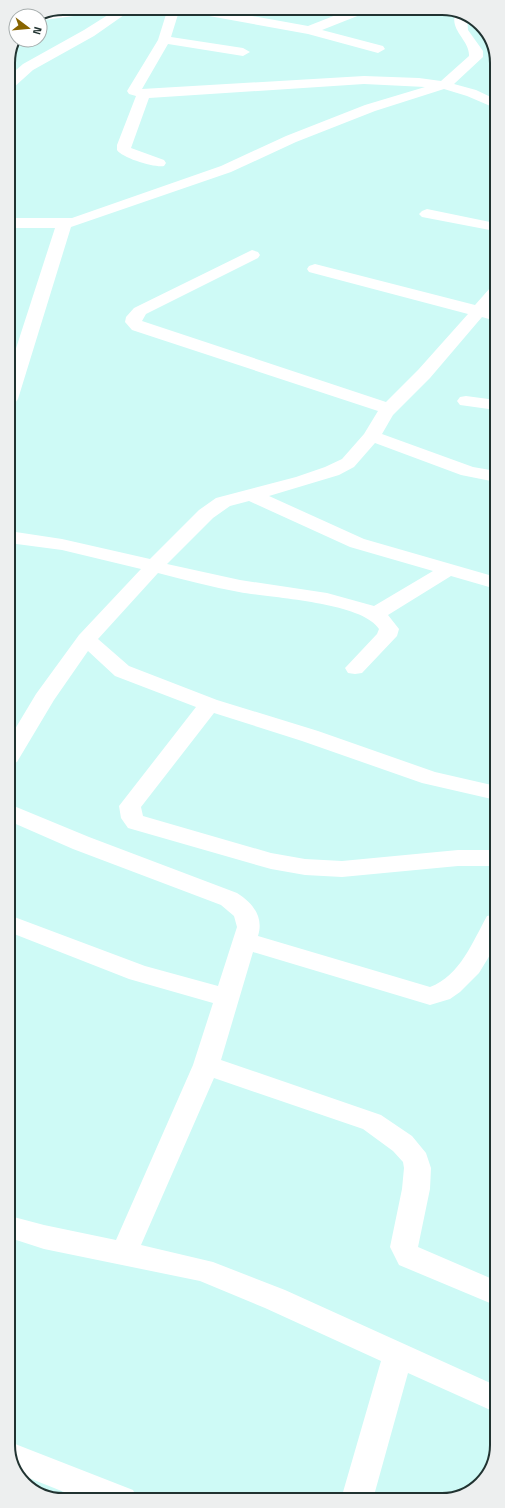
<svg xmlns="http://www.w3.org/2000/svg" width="505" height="1508" font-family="'Titillium Web',sans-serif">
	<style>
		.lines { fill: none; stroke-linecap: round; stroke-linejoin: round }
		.minor { fill: #fff; fill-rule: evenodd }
		.rim { fill: none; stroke: #213331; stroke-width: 2 }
	</style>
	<rect width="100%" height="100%" fill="#cefaf6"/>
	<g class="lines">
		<path class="minor" d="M 76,8 L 110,8 L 104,12 L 44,20 L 40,19 L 56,11 Z
			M 119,8 L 134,8 L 94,36 L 33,70 L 13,88 L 8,89 L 8,77 L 23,64 L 84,30 Z
			M 168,8 L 180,8 L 171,37 L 243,48 L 250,52 L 243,56 L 168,44 L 142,89 L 364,76 L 419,78 L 441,81 L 469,56 C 470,40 448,30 456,12 L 467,17 L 468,30 L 483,51 L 483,57 L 454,84 L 476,90 L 495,99 L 495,108 L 467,96 L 444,89 L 375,111 L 296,142 L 231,172 L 71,227 L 18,399 L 15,403 L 9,404 L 8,373 L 55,228 L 8,228 L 8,218 L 72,218 L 221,166 L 286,136 L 365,105 L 425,87 L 364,84 L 149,98 L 131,148 L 164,160 L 166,163 L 164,166 C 155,168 122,158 117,150 L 117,145 L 136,96 L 129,94 L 127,91 L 158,40 Z
			M 181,8 L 208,8 L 308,26 L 354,8 L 372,8 L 370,11 L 322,30 L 383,46 L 385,49 L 378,53 L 308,34 L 187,12 Z
			M 427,209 L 495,223 L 495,231 L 422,217 L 419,214 L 422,211 Z
			M 252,250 L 258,252 L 260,255 L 258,258 L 146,314 L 142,321 L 386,402 L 418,370 L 468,314 L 309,272 L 307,269 L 309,266 L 315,264 L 475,305 L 490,288 L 496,286 L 496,302 L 489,309 L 496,311 L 496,321 L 482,317 L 430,378 L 393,415 L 382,434 L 473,467 L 496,471 L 496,482 L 461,475 L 375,443 L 354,467 L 339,475 L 269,496 L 364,539 L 496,577 L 496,589 L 451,576 L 388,615 L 399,629 L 397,636 L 362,673 L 355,674 L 348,673 L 345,668 L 377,634 L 379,629 C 362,602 270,598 239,592 C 212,587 185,580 158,573 L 98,639 L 129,666 L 217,700 L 318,731 L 435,772 L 496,786 L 496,800 L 422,783 L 302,741 L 214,713 L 141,807 L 143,816 L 271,853 L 305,859 L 342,861 L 458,850 L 496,850 L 496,866 L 458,866 L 342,877 L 305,875 L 271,869 L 128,828 L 121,818 L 119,806 L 196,707 L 115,676 L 88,651 L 54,700 L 17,762 L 9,764 L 9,739 L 36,694 L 79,635 L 141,569 L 62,550 L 9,543 L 9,531 L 62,539 L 150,559 L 199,510 L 216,498 L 296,477 L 325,467 L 342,459 L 364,434 L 378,411 L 132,330 L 125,322 L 126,317 L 134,308 ZM 249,501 L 350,547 L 433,571 L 374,606 L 327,593 L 240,580 L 167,564 L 213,518 L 230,506 Z
			M 466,396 L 496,400 L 496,410 L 460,405 L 457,401 L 460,397 Z
			M 9,804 L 89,837 L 237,893 C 253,903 264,917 258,936 L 430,987 C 460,976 473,941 487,916 L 496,914 L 496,945 L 479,973 L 460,992 L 450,999 L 430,1005 L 253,952 L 221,1060 L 381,1115 L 412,1136 L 426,1153 L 431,1168 L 430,1189 L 418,1247 L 497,1281 L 497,1306 L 399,1265 L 390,1247 L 402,1189 L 404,1168 L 403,1162 L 393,1151 L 363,1129 L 214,1078 L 141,1245 L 213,1262 L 285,1290 L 497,1386 L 497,1413 L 408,1373 L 373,1499 L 341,1499 L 381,1361 L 265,1308 L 200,1281 L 44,1249 L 10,1238 L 10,1216 L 44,1225 L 116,1240 L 193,1065 L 213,1003 L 129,979 L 9,932 L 9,915 L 145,966 L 218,986 L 237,927 L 234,916 L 221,905 L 73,849 L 9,821 Z
			M 10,1442 L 133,1490 L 138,1500 L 84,1500 L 19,1474 L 10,1459 Z"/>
	</g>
	<path d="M0 0H505V1508H0ZM63 15H442A48 48 0 0 1 490 63V1445A48 48 0 0 1 442 1493H63A48 48 0 0 1 15 1445V63A48 48 0 0 1 63 15Z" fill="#edefef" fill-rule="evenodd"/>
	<path class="rim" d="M63 15H442A48 48 0 0 1 490 63V1445A48 48 0 0 1 442 1493H63A48 48 0 0 1 15 1445V63A48 48 0 0 1 63 15Z"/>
	<g transform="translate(28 28) rotate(106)"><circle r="19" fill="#ffffff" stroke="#a6adad"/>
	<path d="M0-3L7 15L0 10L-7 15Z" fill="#886400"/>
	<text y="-6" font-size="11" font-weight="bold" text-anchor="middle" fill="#213331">N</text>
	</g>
</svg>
